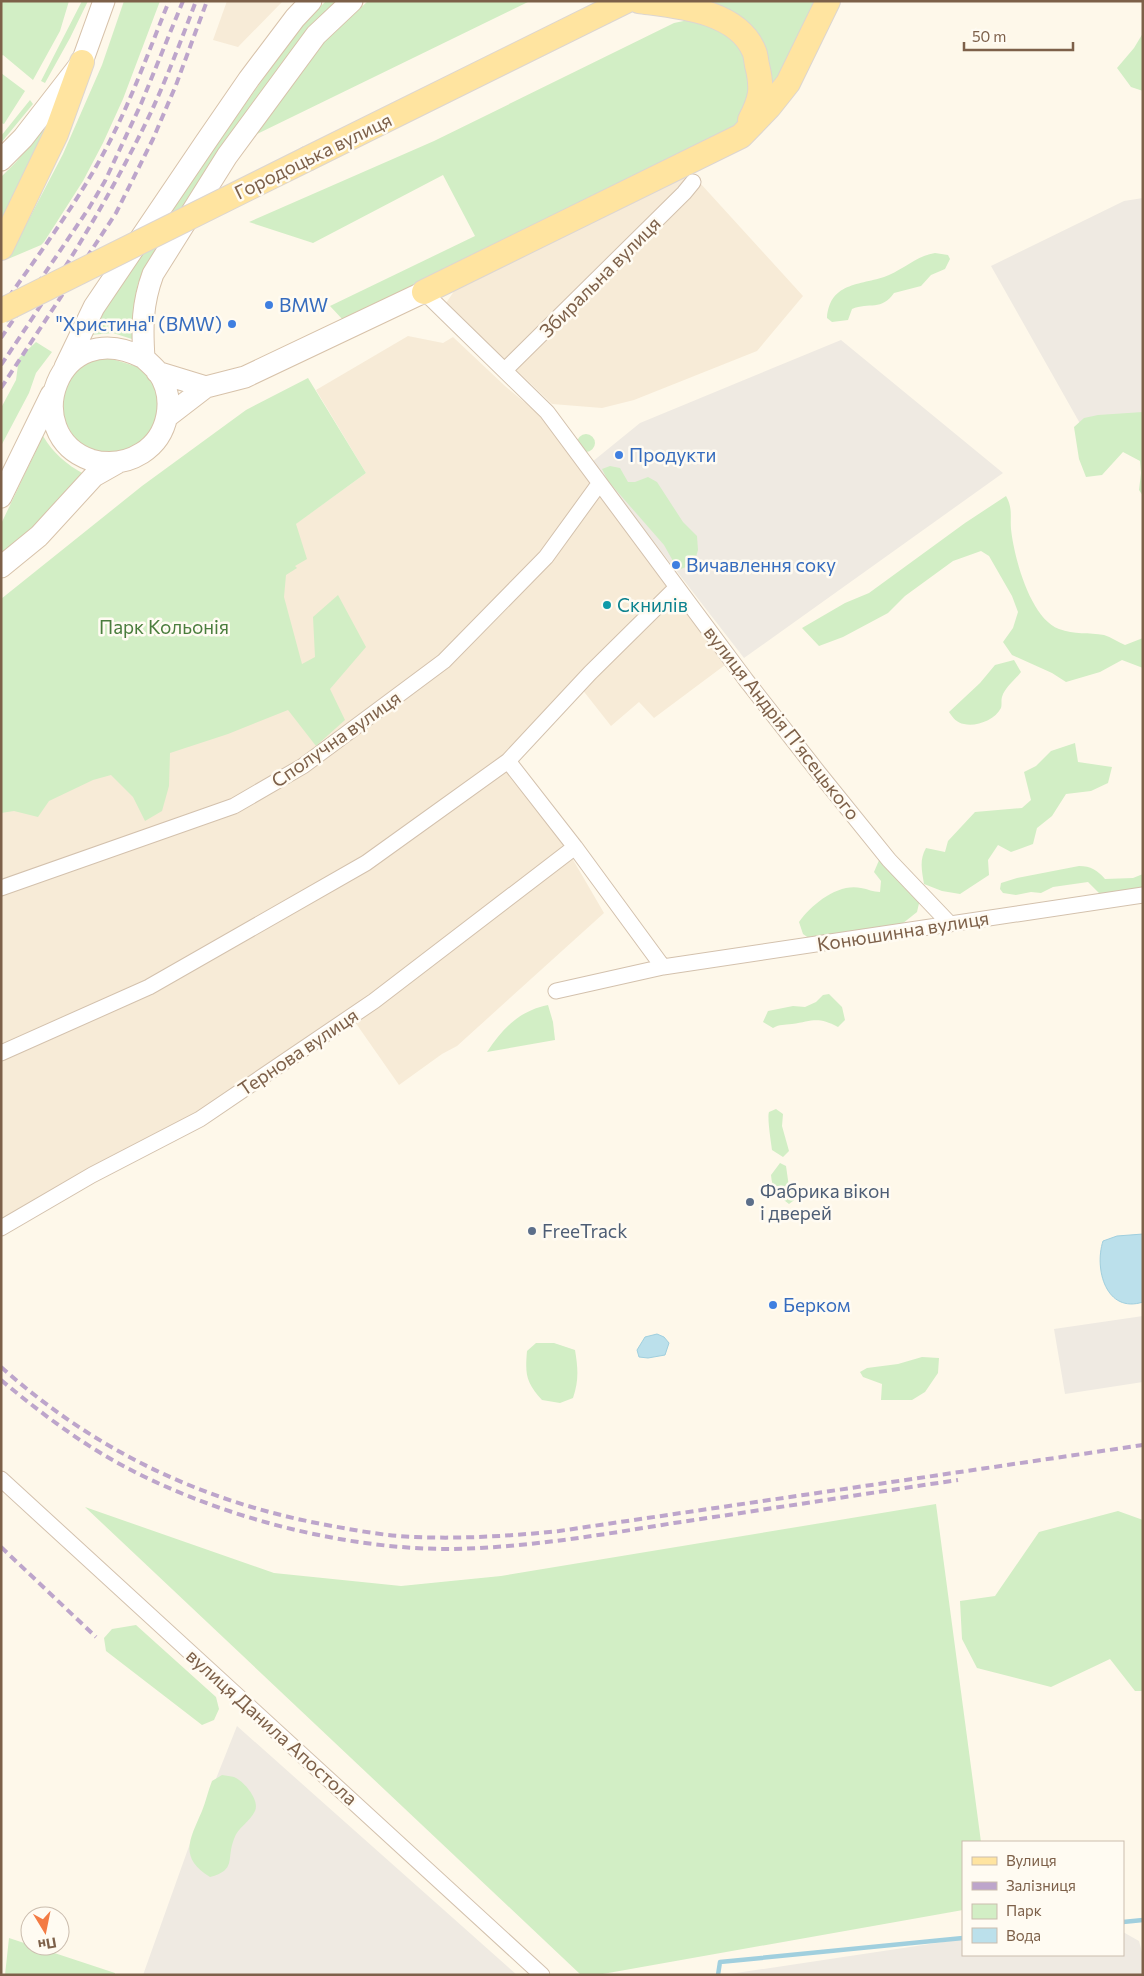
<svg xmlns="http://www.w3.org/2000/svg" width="1144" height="1976" font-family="Commissioner,sans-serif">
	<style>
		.residential { fill: #f7ebd7 }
		.industrial { fill: #efeae2 }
		.green { fill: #d2eec5 }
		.water { fill: #bbe0eb; stroke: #a0cfde }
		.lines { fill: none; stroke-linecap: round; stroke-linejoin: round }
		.stream { stroke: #a0cfde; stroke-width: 4.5 }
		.street-casing { stroke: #d3c1ad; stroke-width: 17 }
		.secondary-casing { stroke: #d7c2aa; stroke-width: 23 }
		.primary-casing { stroke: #ddd6d0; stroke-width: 26 }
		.street { stroke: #fff; stroke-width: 15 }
		.secondary { stroke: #fff; stroke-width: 21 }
		.primary { stroke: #ffe4a0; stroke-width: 24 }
		.rail { stroke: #bda5cb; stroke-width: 4; stroke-dasharray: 8 5; stroke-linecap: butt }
		.primary-bridge-casing { stroke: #ddd6d0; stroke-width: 26; stroke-linecap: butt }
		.primary-bridge { stroke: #ffe4a0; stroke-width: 24 }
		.shop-dot { fill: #3f7fe0; stroke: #fffbf2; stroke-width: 2 }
		.culture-dot { fill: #0f9aa8; stroke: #fffbf2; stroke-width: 2 }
		.service-dot { fill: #5c6f8a; stroke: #fffbf2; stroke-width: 2 }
		.labels { text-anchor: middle; stroke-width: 5; stroke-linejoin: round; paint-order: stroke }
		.street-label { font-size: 19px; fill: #7d6049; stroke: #fffbf2 }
		.shop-label { font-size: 19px; fill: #366cbe; stroke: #fffbf2; text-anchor: start }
		.culture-label { font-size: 19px; fill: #0d838f; stroke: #fffbf2; text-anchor: start }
		.park-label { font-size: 19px; fill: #4a7d3d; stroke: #fffbf2 }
		.service-label { font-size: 19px; fill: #4e5e75; stroke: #fffbf2; text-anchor: start }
	</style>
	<rect width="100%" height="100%" fill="#fef8ea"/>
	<path class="residential" d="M 227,1 L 283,1 L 238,47 L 213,40 Z
		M 690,172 L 803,296 L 757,351 L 634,400 L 602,408 L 552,404 L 446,303 L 461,281 Z
		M 408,336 L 443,343 L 453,337 L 505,386 L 541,416 L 725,665 L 654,718 L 639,702 L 611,726 L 574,679 L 501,761 L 565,846 L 604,913 L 457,1046 L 442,1054 L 399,1085 L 355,1022 L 197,1116 L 1,1223 L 1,808 L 278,580 L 276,538 L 366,473 L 316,390 Z"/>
	<path class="industrial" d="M 1143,198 L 1143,418 L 1082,427 L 991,266 L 1124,201 Z
		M 841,340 L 1003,473 L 744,658 L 592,462 L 640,423 Z
		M 1143,1316 L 1143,1382 L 1065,1394 L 1054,1329 Z
		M 237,1726 L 517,1975 L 143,1975 L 188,1849 Z
		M 1123,1932 L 1139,1941 L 1143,1956 L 1143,1975 L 723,1975 L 963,1939 L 963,1955 L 1123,1955 Z"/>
	<path class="green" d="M 1,1 L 69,1 L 60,31 L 33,80 L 3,55 L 1,56 Z
		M 82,1 L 88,1 L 70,38 L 45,83 L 41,81 Z
		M 124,1 L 160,1 L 123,99 L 103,143 L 83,181 L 44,242 L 41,245 L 8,259 L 63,154 L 102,65 Z
		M 326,1 L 338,1 L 212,164 L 138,283 L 134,322 L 135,340 L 113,333 L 90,335 L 95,324 L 204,161 L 303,24 Z
		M 368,1 L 530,1 L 255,135 L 324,42 Z
		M 703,1 L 818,1 L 770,94 L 769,66 Z
		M 693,19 L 718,26 L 744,51 L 753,78 L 747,111 L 738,124 L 704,144 L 344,321 L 330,306 L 475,236 L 443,175 L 313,243 L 249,222 L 434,141 L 674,23 Z
		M 1143,33 L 1143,91 L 1131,87 L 1117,68 L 1134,48 Z
		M 1,73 L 25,91 L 4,124 L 1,123 Z
		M 30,100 L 33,104 L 1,143 L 1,136 Z
		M 56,114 L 1,226 L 1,177 L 16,162 Z
		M 935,253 L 948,255 L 950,259 L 945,269 L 931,275 L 921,286 L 894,293 C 882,311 869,302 852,309 L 848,320 L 832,322 L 827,318 C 830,280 863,286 889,275 C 905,268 917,256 935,253 Z
		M 36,342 L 52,352 L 36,373 L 29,393 L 1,446 L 1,408 L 16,380 L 19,358 Z
		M 102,356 L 145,369 L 160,396 L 156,427 L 135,449 L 104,455 L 76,441 L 61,414 L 65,383 L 74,370 Z
		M 308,378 L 366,473 L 296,524 L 307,559 L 295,566 L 297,568 L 286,575 L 284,597 L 302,664 L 315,657 L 313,617 L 338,595 L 366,647 L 330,689 L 345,720 L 316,746 L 288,710 L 228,734 L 170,753 L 169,786 L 162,811 L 145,821 L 133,797 L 111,775 L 93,780 L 49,801 L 38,817 L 14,811 L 1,813 L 1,599 L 142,486 L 246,410 Z
		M 1143,412 L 1143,496 L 1139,490 L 1141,473 L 1140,461 L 1123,452 L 1102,475 L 1086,477 L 1079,459 L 1074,427 L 1084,418 L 1098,415 Z
		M577 443a9 9 0 1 1 18 0a9 9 0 1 1-18 0Z
		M 43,436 C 54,454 66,464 84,474 L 53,514 L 1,558 L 1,524 Z
		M 610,466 L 620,468 L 628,482 L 635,482 L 648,477 L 657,482 L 683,522 L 697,536 L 698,550 L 694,564 L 678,570 L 664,545 L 608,481 L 602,469 Z
		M 1006,496 C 1013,508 1010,517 1011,529 C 1014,557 1030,618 1059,629 C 1074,635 1089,632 1104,635 C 1111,637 1118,642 1125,645 L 1143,638 L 1143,668 L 1122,660 L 1100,672 L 1066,682 L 1052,673 L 1012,655 L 1003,642 L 1013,628 L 1018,612 L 1012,596 L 989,556 L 981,551 L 953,561 L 905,596 L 888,613 L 843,637 L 819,646 L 802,628 L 845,603 L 869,593 L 965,523 Z
		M 1014,660 L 1021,672 C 1015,680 1005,687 1002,697 C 1001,700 1002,705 1001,708 C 995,720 976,727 964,724 C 957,723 953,718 949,712 L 980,683 L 995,665 Z
		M 1075,743 L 1078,762 L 1112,767 L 1108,783 L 1091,791 L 1066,794 L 1052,816 L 1037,828 L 1033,844 L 1011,852 L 998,845 L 988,860 L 989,875 L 960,894 L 942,891 L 924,884 C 922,871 919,860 926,848 L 945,852 L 948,841 L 975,812 L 1022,808 L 1031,800 L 1024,772 L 1036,766 L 1051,751 Z
		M 880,858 L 920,899 L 917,912 L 897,928 L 813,941 L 803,934 L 799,922 C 812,904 838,883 861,888 C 868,889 873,892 880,892 L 881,881 L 874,872 Z
		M 1079,866 C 1091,866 1097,870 1105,879 L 1133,878 L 1143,874 L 1143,890 L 1102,896 L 1088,882 L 1053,887 L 1041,893 L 1031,892 L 1016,895 L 1003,893 L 1000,889 L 1001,883 L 1017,878 Z
		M 829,994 L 842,1007 L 845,1020 L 838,1027 C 818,1016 812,1021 792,1024 C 784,1025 780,1024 773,1028 L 763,1022 L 768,1011 L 793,1006 L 805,1007 L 816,1002 L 823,995 Z
		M 548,1005 L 553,1022 L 555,1040 L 487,1052 C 503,1028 519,1011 548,1005 Z
		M 776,1109 L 783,1114 L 782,1126 L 789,1151 L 783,1157 L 772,1150 C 771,1142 767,1118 769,1112 Z
		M 780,1163 L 786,1166 L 789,1187 L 797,1198 L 789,1204 C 778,1196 772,1189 771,1175 Z
		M 536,1343 L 554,1343 L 575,1350 C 578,1368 579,1381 573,1398 L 560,1403 L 542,1400 C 526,1382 525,1375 527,1351 Z
		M 922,1357 L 939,1358 L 938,1373 L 925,1392 L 912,1400 L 881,1400 L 882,1384 L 863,1377 L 860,1372 L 867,1368 L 898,1364 Z
		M 936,1504 L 981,1842 L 963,1842 L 963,1910 L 597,1975 L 581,1975 L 85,1507 L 274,1573 L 401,1586 L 501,1576 Z
		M 1118,1511 L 1143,1520 L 1143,1691 L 1135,1691 L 1110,1659 L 1051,1687 L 977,1668 L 962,1639 L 960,1601 L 995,1596 L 1039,1532 Z
		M 136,1625 L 216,1697 L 219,1709 L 214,1720 L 202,1725 L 106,1651 L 104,1638 L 112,1629 Z
		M 222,1775 C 226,1776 231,1776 234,1777 C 244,1781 260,1800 255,1811 C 250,1822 238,1827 234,1839 C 226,1859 237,1870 210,1877 C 178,1857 190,1839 202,1811 C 206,1801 208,1791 212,1781 Z
		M 9,1938 L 115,1973 L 115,1975 L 5,1975 Z"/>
	<path class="water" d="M 1143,1234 L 1143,1302 C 1106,1314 1094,1269 1103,1241 L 1117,1236 Z
		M 657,1334 L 664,1337 L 669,1343 L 665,1355 L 648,1358 L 639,1357 L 637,1350 L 645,1337 Z"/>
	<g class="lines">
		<path class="stream" d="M 1123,1922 L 1143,1920
			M 718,1975 L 720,1962 L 963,1938"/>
		<g class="street-casing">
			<path id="street" d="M 424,292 L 547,412 L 746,680 L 818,772 L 889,860 L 950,924
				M 505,370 L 684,193 L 693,182
				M 508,761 L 575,847 L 663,967
				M 1,888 L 234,806 L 303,766 L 444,661 L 546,557 L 599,484
				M 556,991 L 663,967 L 1143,895
				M 1,1053 L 149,987 L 366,863 L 508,761 L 590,673 L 677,587
				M 1,1228 L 92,1175 L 200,1119 L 374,1001 L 575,847
				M 1,1479 L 542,1975"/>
		</g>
		<g class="secondary-casing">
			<path id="secondary" d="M 1,160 L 23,138 L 82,62 L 104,1
				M 144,358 C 56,313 18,435 91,460 C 109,465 126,463 142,453 C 169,436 176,398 158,372 C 154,367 149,363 144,358 C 142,327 142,304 153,274 L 227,156 L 316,35 L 352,1
				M 65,367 L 94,307 L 205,143 L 249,79 L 295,18 L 311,1
				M 157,372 L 206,387
				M 167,417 L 206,387 L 245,377 L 424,292
				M 1,497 L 51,395
				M 1,567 L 39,536 L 94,476 L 117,463"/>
		</g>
		<g class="primary-casing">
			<path id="primary" d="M 639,1 C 676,6 737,10 754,51 C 756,55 756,61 757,65 C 763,89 761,99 750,120
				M 309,158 L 626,1
				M 1,248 L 56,134 L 82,62
				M 424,292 L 741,136 L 769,107 L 788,83 L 828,1"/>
		</g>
		<use href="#street" class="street"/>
		<use href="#secondary" class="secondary"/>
		<use href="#primary" class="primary"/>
		<path class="rail" d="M 1,308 C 36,258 73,209 102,156 C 129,107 148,53 169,1
			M 1,338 L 89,208 L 105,181 L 141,104 L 183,1
			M 1,365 C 56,284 110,199 152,110 C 168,75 182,38 196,1
			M 1,388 L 116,213 L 153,139 L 176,85 L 207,1
			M 1,1367 C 98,1453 205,1503 332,1526 C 359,1531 387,1536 415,1537 C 463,1539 511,1536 559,1531 L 1143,1445
			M 1,1380 C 37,1410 75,1439 116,1462 C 212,1515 339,1549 449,1549 C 525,1548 600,1535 674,1523 C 769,1509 863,1494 958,1480
			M 1,1547 L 96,1637"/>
		<g class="primary-bridge-casing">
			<path id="primary-bridge" d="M 1,311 L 309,158"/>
		</g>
		<use href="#primary-bridge" class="primary-bridge"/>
	</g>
	<g class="shop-dot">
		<circle cx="269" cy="305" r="5"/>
		<circle cx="232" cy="324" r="5"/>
		<circle cx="619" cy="455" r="5"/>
		<circle cx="676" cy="565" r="5"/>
		<circle cx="773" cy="1305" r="5"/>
	</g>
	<circle class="culture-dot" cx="607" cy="605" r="5"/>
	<g class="service-dot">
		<circle cx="750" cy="1202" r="5"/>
		<circle cx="532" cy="1231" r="5"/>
	</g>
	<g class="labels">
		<g class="street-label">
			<text transform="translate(313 156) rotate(-26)" y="7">Городоцька вулиця</text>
			<text transform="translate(600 277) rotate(-45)" y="7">Збиральна вулиця</text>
			<text transform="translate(782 723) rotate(52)" y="7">вулиця Андрія Пʼясецького</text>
			<text transform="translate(336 739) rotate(-35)" y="7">Сполучна вулиця</text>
			<text transform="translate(903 931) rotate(-9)" y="7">Конюшинна вулиця</text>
			<text transform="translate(298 1052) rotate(-34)" y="7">Тернова вулиця</text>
			<text transform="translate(272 1727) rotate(42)" y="7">вулиця Данила Апостола</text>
		</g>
		<g class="shop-label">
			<text x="279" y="312">BMW</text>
			<text x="222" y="331" text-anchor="end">"Христина" (BMW)</text>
			<text x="629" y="462">Продукти</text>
			<text x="686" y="572">Вичавлення соку</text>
			<text x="783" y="1312">Берком</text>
		</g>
		<g class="culture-label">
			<text x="617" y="612">Скнилів</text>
		</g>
		<g class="park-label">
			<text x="164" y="634">Парк Кольонія</text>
		</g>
		<g class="service-label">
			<text x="760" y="1198">Фабрика вікон<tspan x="760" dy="22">і дверей</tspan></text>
			<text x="542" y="1238">FreeTrack</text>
		</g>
	</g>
	<rect width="1144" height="1976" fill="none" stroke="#7d6049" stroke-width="5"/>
	<rect x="962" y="1841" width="162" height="115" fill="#fffbf2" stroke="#cbbdae"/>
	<rect x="972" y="1857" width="25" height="8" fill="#ffe4a0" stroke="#cbbdae"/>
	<text x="1006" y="1866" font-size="15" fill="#7d6049">Вулиця</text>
	<rect x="972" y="1882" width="25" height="8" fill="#bda5cb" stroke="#cbbdae"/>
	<text x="1006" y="1891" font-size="15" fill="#7d6049">Залізниця</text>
	<rect x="972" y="1904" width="25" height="15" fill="#d2eec5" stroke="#cbbdae"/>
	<text x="1006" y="1916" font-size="15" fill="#7d6049">Парк</text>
	<rect x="972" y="1928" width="25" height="15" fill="#bbe0eb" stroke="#cbbdae"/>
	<text x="1006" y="1941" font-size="15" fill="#7d6049">Вода</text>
	<g transform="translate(45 1931) rotate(170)"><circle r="24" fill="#fffbf2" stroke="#cbbdae"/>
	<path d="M0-4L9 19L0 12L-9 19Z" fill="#f37b44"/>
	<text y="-8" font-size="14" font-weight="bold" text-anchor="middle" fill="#7d6049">Пн</text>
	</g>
	<path d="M964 42v8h109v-8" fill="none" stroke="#7d6049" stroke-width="2.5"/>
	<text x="972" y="42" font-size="15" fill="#7d6049" stroke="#fffbf2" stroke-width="4" paint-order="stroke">50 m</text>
</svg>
